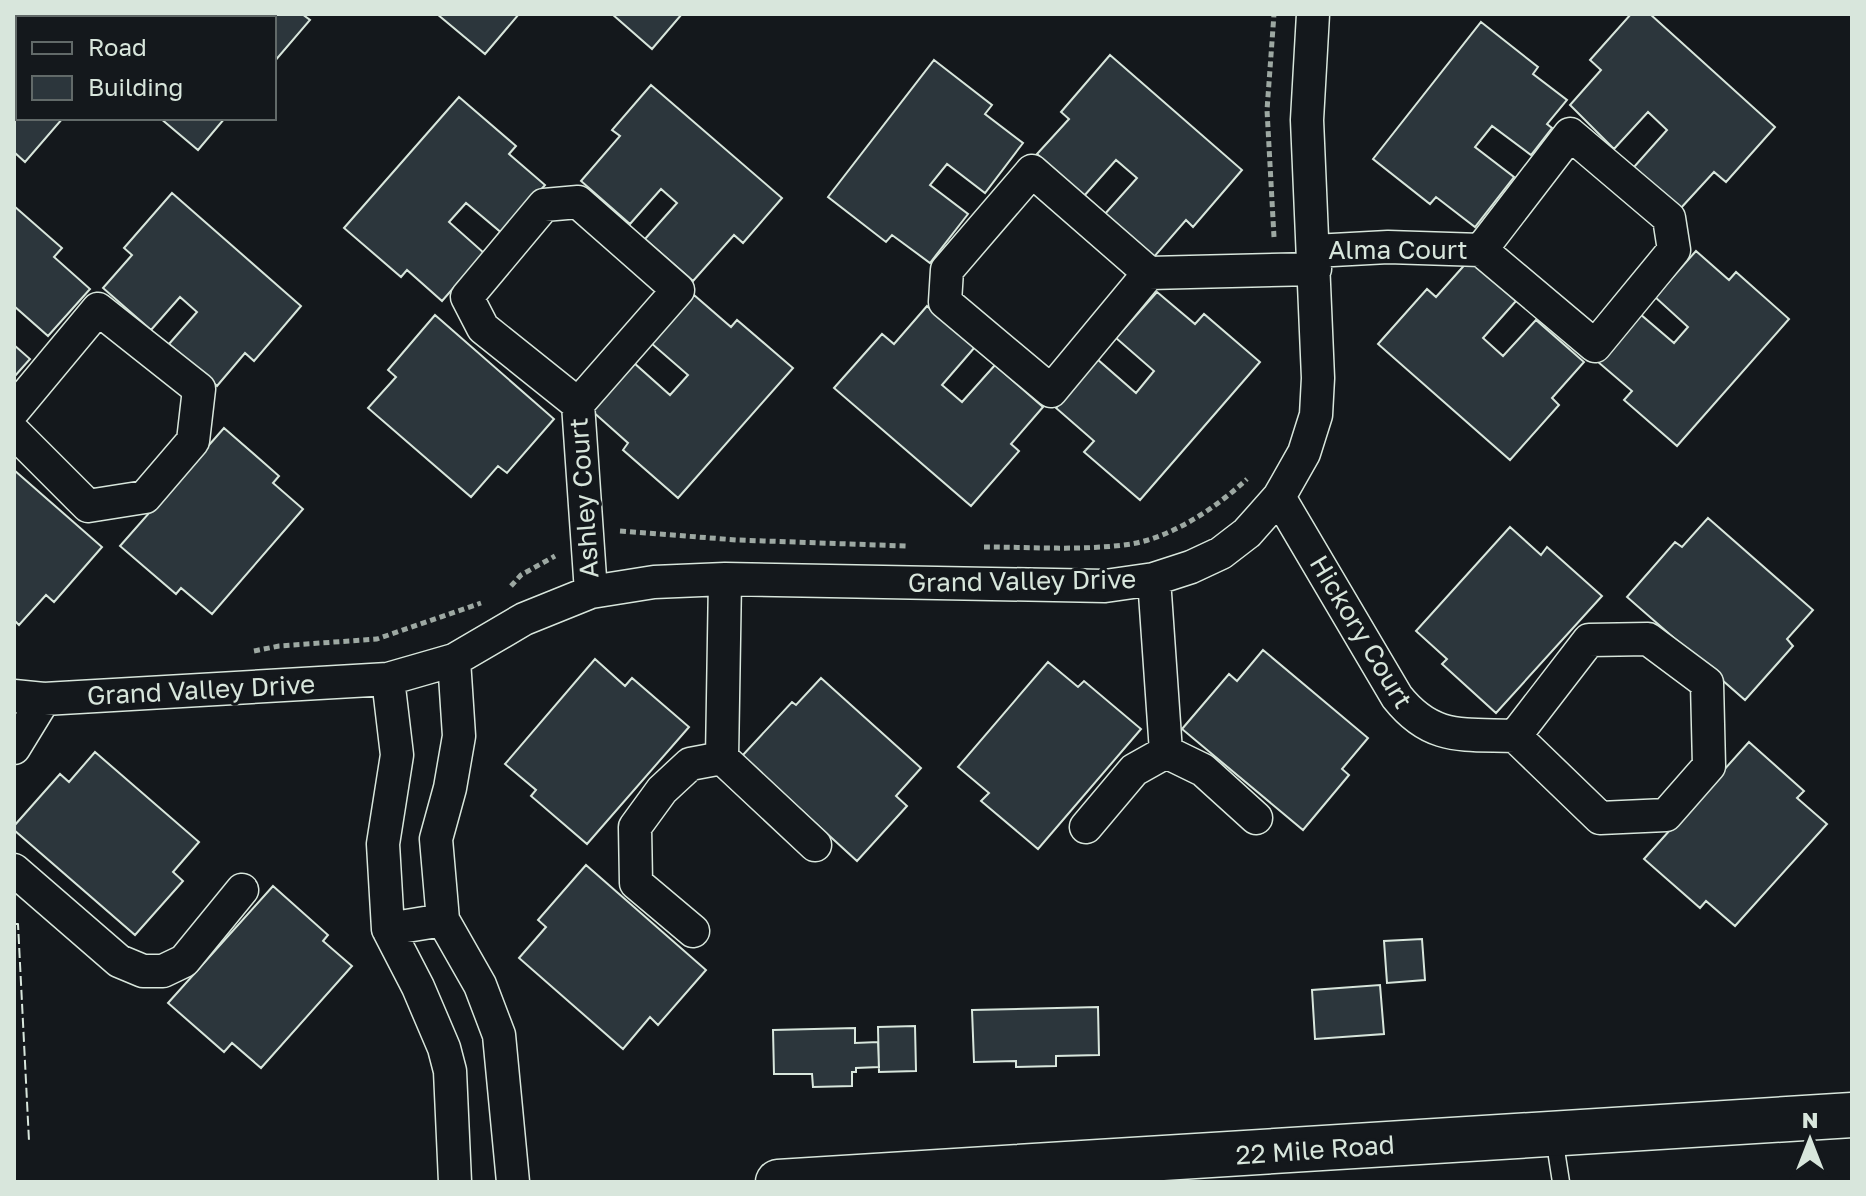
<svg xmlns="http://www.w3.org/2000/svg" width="1866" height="1196" font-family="'Golos Text',sans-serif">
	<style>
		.building { fill: #2c363c; stroke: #d8e6dc; stroke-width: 2 }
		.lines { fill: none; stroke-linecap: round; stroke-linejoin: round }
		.lane-casing { stroke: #d8e6dc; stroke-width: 19 }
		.street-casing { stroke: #d8e6dc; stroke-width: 35 }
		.secondary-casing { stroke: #d8e6dc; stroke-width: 47 }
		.path { stroke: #9da8a2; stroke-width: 5; stroke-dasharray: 6 4; stroke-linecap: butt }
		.lane { stroke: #14181c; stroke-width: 16 }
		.street { stroke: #14181c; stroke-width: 32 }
		.secondary { stroke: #14181c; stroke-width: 44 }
		.fence { stroke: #d8e6dc; stroke-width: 2; stroke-dasharray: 10 4; stroke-linecap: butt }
		.labels { text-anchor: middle; stroke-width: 6; stroke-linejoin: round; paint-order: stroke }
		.street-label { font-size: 26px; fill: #d8e6dc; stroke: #14181c }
	</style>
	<rect width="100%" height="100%" fill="#14181c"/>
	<path class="building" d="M 190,14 L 302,14 L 310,20 L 274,62 L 274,18 L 195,18 Z
		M 437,14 L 519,14 L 485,54 Z
		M 612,14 L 682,14 L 652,49 Z
		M 1631,14 L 1650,14 L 1775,127 L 1726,182 L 1714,172 L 1680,209 L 1634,167 L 1667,130 L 1648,112 L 1614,149 L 1570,105 L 1601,70 L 1590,60 Z
		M 1481,22 L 1538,67 L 1533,74 L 1567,100 L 1547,124 L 1552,128 L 1531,155 L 1492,126 L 1475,147 L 1514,177 L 1475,227 L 1436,197 L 1430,204 L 1373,159 Z
		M 14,52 L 18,56 L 18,118 L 63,118 L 25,162 L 14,152 Z
		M 1110,55 L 1242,170 L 1193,227 L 1186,220 L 1153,258 L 1104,215 L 1137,178 L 1116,160 L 1084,196 L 1037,154 L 1069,119 L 1061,112 Z
		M 934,60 L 992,105 L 985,114 L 1023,143 L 985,193 L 947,164 L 930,185 L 968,214 L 930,263 L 892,235 L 886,242 L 828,197 Z
		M 651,85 L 782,198 L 743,243 L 734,235 L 693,281 L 645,239 L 677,203 L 661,189 L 630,224 L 581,181 L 620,136 L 612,130 Z
		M 459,97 L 516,146 L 509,154 L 545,185 L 503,234 L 466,203 L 449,222 L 484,253 L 442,301 L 407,270 L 401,277 L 344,228 Z
		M 160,118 L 225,118 L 198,150 Z
		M 172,193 L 301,306 L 254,361 L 245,353 L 217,386 L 169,344 L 197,312 L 180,297 L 151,330 L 103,288 L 132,255 L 124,248 Z
		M 14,206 L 62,248 L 54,257 L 90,289 L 48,336 L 14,306 Z
		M 1696,251 L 1729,280 L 1736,272 L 1789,319 L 1677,446 L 1624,400 L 1632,391 L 1598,362 L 1640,314 L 1674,343 L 1688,327 L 1655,297 Z
		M 1469,260 L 1516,301 L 1483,338 L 1503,356 L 1536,320 L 1584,362 L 1552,398 L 1559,405 L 1510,460 L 1378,344 L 1427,289 L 1436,297 Z
		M 1157,292 L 1195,324 L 1204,314 L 1260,362 L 1140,500 L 1084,452 L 1094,441 L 1056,408 L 1097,359 L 1136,393 L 1154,371 L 1116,338 Z
		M 694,295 L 731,327 L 737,320 L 793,368 L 678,498 L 623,450 L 628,443 L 592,411 L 634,363 L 670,395 L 688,375 L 651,343 Z
		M 927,306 L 975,347 L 942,385 L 962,402 L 995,365 L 1043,407 L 1011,444 L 1019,451 L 971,506 L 834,388 L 882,334 L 894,344 Z
		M 435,315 L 554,419 L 507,473 L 498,466 L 471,497 L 368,408 L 396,377 L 388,370 Z
		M 14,345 L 30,359 L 14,377 Z
		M 224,428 L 279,476 L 273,483 L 303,509 L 212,614 L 181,588 L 176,594 L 120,546 Z
		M 14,470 L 102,547 L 54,602 L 46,595 L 19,625 L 14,620 Z
		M 1708,518 L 1813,610 L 1787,639 L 1793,646 L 1745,700 L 1627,597 L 1675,542 L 1682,547 Z
		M 1510,527 L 1541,555 L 1547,547 L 1602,596 L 1496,713 L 1442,664 L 1447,659 L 1416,631 Z
		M 1263,650 L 1368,738 L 1342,769 L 1349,775 L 1303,830 L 1182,729 L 1229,674 L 1237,681 Z
		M 595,659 L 625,686 L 632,678 L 689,727 L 587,844 L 531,796 L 536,790 L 505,764 Z
		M 1048,662 L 1078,687 L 1084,681 L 1141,729 L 1038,849 L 981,801 L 989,793 L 958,767 Z
		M 821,678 L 921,768 L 896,796 L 907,806 L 857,861 L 742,756 L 792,702 L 796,705 Z
		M 1749,742 L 1804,791 L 1797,798 L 1827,824 L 1735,926 L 1706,901 L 1700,908 L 1644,859 Z
		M 95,752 L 199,842 L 173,872 L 183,881 L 135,935 L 14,830 L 14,826 L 60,774 L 69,782 Z
		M 586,865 L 706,970 L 658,1025 L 650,1017 L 623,1049 L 519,958 L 546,927 L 538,920 Z
		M 273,886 L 328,935 L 323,941 L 352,966 L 261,1068 L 232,1043 L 224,1052 L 168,1003 Z
		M 1422,939 L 1425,980 L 1387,983 L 1384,941 Z
		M 1380,985 L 1384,1034 L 1315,1039 L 1312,990 Z
		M 1098,1007 L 1099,1055 L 1056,1056 L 1056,1066 L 1016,1067 L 1016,1061 L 974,1062 L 972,1010 Z
		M 915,1026 L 916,1071 L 879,1072 L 878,1027 Z
		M 855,1028 L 855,1043 L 878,1042 L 879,1067 L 856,1068 L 856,1072 L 852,1072 L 852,1086 L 813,1087 L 812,1074 L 774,1074 L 773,1030 Z"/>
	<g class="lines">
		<g class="lane-casing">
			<path id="lane" d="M 1554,1137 L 1561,1182"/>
		</g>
		<g class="street-casing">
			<path id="street" d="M 77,14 L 81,18
				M 132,18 L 136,14
				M 1314,251 L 1388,247 L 1481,250 L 1570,134 L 1669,218 L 1674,250 L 1595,346 L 1481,250
				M 1149,273 L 1051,391 L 945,302 L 947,270 L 1032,171 L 1149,273 L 1315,269
				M 578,404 L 483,328 L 467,297 L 544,205 L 578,202 L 678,290 L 578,404 L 591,592
				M 14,410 L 98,309 L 199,389 L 193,441 L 145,497 L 88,506 L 14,432
				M 1279,497 L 1397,697 C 1432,741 1463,734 1515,736 L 1589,640 L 1648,639 L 1707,683 L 1709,766 L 1666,815 L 1600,818 L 1515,736
				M 725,579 L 722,758 L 815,845
				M 454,660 L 459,736 L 450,788 L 436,839 L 443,920 L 480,985 L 499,1035 L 513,1182
				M 388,679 L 397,755 L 383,844 L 388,929 L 418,987 L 444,1048 L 450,1071 L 455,1182
				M 14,696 L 44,699 L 388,679 L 454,660 L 524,619 L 591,592 L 654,582 L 725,579 L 1105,586 L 1154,579 L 1191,567 L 1221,553 L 1247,533 L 1279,497 L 1304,453 L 1316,415 L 1318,378 L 1307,120 L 1313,14
				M 14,748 L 44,699
				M 1166,752 L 1203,770 L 1256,818
				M 1086,827 L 1134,770 L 1166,752 L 1154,579
				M 14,870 L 119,961 L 143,971 L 163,971 L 184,961 L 242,890
				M 388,929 L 443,920
				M 693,931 L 636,883 L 635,827 L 662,790 L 690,764 L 722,758"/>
		</g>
		<g class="secondary-casing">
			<path id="secondary" d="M 778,1182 L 1852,1115"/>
		</g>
		<path class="path" d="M 1274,237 L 1267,110 L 1274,14
			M 620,531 L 737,540 L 906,546
			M 984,547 C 1032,547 1083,551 1131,544 C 1173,537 1217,507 1247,479
			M 511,586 L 521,575 L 555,556
			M 254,651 L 279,646 L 377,639 L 481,603"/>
		<use href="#lane" class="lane"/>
		<use href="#street" class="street"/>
		<use href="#secondary" class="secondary"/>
		<path class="fence" d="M 14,924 L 18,924 L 29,1141"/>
	</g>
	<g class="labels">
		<g class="street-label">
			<text x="1398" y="259">Alma Court</text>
			<text transform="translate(584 498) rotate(-94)" y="9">Ashley Court</text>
			<text transform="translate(1022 581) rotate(-1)" y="9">Grand Valley Drive</text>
			<text transform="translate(1361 632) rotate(59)" y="9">Hickory Court</text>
			<text transform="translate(201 690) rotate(-3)" y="9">Grand Valley Drive</text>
			<text transform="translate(1315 1150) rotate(-4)" y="9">22 Mile Road</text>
		</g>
	</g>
	<rect width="1866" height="1196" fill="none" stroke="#d8e6dc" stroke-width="32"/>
	<rect x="16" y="16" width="260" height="104" fill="#14181c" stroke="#626a69" stroke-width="2"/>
	<rect x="32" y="42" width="40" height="12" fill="#14181c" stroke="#626a69" stroke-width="2"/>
	<text x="88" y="56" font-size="24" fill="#d8e6dc">Road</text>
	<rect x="32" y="76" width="40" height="24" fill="#2c363c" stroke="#626a69" stroke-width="2"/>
	<text x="88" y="96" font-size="24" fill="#d8e6dc">Building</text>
	<g transform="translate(1810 1140)" stroke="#14181c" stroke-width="6" paint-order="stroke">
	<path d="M0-6L14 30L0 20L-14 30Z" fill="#d8e6dc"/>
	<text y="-12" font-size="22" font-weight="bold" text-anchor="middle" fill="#d8e6dc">N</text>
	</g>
</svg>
